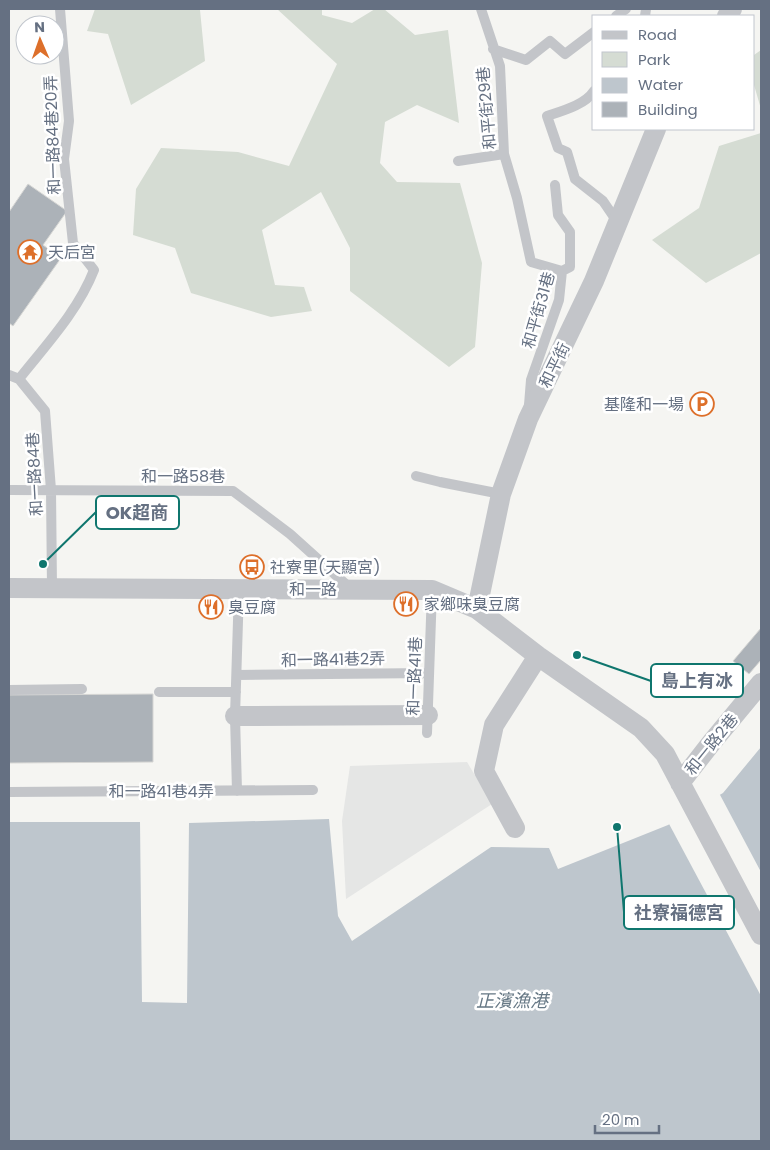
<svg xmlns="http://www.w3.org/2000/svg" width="770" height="1150" font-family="Poppins,'Noto Sans TC',sans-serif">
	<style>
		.built { fill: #e5e6e5 }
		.green { fill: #d5dcd3 }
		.water { fill: #bec6cd }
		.pier { fill: #f5f5f2 }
		.building { fill: #acb2b8; stroke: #d6d6d4 }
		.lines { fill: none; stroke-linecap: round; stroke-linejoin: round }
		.service { stroke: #c3c5c9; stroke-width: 10 }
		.minor { stroke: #c3c5c9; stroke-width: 20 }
		.labels { text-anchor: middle; stroke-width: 5; stroke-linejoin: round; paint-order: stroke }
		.street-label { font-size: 16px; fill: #657082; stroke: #fff }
		.poi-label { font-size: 16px; fill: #657082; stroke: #fff; text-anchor: start }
		.water-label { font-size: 18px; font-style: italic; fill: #667885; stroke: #fff }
		.leader { fill: none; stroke: #0f766e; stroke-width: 2 }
		.callout-dot { fill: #0f766e; stroke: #fff; stroke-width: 2 }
		.callout { fill: #fff; stroke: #0f766e; stroke-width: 2 }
		.callout-label { font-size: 18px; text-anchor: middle; font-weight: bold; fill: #657082 }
	</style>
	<rect width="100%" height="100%" fill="#f5f5f2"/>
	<path class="built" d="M 467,762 L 492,804 L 346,899 L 342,821 L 350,766 Z"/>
	<path class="green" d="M 95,9 L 202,9 L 200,10 L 205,61 L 131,105 L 108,34 L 87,31 Z
		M 277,9 L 322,9 L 322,15 L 352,23 L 375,9 L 384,9 L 415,35 L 448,30 L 459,123 L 417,105 L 385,122 L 380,163 L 397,182 L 460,183 L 482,263 L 475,347 L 449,367 L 350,291 L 350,248 L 321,192 L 262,230 L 275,285 L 304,287 L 312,311 L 271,317 L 191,293 L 175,248 L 133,235 L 136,189 L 161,148 L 238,152 L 289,166 L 337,64 Z
		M 761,50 L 761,109 L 754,85 L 754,55 Z
		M 761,133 L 761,253 L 706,283 L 652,240 L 699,208 L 719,146 Z"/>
	<path class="water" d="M 761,747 L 761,1141 L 9,1141 L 9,822 L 140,822 L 142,1002 L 187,1003 L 189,823 L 329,819 L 338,916 L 352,941 L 491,847 L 549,848 L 558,869 L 668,825 L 723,793 Z"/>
	<path class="pier" d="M 719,793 L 761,872 L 761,996 L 668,822 Z"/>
	<path class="building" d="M 28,184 L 67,211 L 43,245 L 61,258 L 13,326 L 9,323 L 9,212 Z
		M 761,628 L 761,660 L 749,674 L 733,661 Z
		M 153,694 L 153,762 L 9,763 L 9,695 Z"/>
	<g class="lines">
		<path class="service" d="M 481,9 L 500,66 L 504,154 L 517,198 L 531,262 L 562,271
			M 616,16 L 626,9
			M 645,16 L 646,9
			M 493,49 L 526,60 L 550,41 L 565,54 L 594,32
			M 594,91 C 585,105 562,111 547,116 L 558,148 L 567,152 L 575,179 L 603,201 L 618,223
			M 458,161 L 504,154
			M 9,375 L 19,379 L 45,411 L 51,490 L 52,588
			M 19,379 C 46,345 78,311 94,270 L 73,243 L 64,159 L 69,121 L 60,9
			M 529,405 L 531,380 L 559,300 L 562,271 L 570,267 L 570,232 L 558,215 L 555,185
			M 416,476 L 440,482 L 501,494
			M 9,490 L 233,491 L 290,534 L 350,588
			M 237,675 L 429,673
			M 9,690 L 82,689
			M 159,692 L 236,692
			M 427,733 L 432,590
			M 237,791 L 235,716 L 239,589
			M 9,792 L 313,790"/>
		<path class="minor" d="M 727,16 L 732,9
			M 9,588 L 432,590 L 477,609 L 538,656 L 641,728 L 665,754 L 761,935
			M 477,609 L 501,494 L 528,419 L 594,281 L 656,129
			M 235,716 L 428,715
			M 680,783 L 712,742 L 761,683
			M 515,828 L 484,771 L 494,725 L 538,656"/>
	</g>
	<defs>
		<g id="temple-ring" transform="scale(1.25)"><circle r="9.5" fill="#fff" stroke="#dd6f2a" stroke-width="1.5"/><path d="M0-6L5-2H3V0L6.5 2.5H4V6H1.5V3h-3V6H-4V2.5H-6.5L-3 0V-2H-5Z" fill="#dd6f2a"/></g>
		<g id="parking-ring" transform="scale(1.25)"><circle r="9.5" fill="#fff" stroke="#dd6f2a" stroke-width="1.5"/><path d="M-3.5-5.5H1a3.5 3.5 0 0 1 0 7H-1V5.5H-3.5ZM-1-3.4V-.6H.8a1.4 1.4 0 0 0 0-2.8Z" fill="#dd6f2a"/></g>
		<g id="bus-ring" transform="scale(1.25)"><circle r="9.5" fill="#fff" stroke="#dd6f2a" stroke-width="1.5"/><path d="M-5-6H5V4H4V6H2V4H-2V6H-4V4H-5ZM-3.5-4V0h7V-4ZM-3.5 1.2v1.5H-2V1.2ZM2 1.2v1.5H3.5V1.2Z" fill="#dd6f2a"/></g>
		<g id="restaurant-ring" transform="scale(1.25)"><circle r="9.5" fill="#fff" stroke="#dd6f2a" stroke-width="1.5"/><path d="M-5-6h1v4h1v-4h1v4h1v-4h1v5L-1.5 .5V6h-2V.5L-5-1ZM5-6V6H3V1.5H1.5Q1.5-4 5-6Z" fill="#dd6f2a"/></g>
	</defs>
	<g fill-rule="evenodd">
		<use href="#temple-ring" x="30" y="252"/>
		<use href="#parking-ring" x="702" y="404"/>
		<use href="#bus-ring" x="252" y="567"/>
		<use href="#restaurant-ring" x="406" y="604"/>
		<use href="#restaurant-ring" x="211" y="607"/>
	</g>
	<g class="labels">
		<g class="street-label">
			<text transform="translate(486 108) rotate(-95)" y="6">和平街29巷</text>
			<text transform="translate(52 135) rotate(-92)" y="6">和一路84巷20弄</text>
			<text transform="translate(538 310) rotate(-74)" y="6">和平街31巷</text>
			<text transform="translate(554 365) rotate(-64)" y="6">和平街</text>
			<text transform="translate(34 474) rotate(-93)" y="6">和一路84巷</text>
			<text x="183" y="482">和一路58巷</text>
			<text x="313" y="595">和一路</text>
			<text transform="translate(333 659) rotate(-1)" y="6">和一路41巷2弄</text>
			<text transform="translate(414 676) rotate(-88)" y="6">和一路41巷</text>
			<text transform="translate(711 744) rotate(-51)" y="6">和一路2巷</text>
			<text x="161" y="797">和一路41巷4弄</text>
		</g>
		<g class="poi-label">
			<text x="48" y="258">天后宮</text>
			<text x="684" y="410" text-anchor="end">基隆和一場</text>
			<text x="270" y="573">社寮里(天顯宮)</text>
			<text x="424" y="610">家鄉味臭豆腐</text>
			<text x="228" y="613">臭豆腐</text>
		</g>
		<g class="water-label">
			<text x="512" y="1007">正濱漁港</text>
		</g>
	</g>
	<path class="leader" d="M43 564L96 512M577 655L651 681M617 827L624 912"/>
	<g class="callout-dot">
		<circle cx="43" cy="564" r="5"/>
		<circle cx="577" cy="655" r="5"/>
		<circle cx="617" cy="827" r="5"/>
	</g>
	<g class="callout">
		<rect x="96" y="496" width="83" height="33" rx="5"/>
		<rect x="651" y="664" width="92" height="33" rx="5"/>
		<rect x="624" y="896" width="110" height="33" rx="5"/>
	</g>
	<g class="callout-label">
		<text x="137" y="519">OK超商</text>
		<text x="697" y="687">島上有冰</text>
		<text x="679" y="919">社寮福德宮</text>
	</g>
	<rect width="770" height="1150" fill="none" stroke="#657082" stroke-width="20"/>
	<rect x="592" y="15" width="162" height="115" fill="#ffffff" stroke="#c1c6cd"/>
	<rect x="602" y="31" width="25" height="8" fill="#c3c5c9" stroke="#c1c6cd"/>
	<text x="638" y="40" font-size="15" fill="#657082">Road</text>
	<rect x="602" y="52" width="25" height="15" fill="#d5dcd3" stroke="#c1c6cd"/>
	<text x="638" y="65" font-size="15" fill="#657082">Park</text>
	<rect x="602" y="78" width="25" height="15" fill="#bec6cd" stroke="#c1c6cd"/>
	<text x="638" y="90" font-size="15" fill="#657082">Water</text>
	<rect x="602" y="102" width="25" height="15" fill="#acb2b8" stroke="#c1c6cd"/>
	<text x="638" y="115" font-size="15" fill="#657082">Building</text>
	<g transform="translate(40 40) rotate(358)"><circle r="24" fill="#ffffff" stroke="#c1c6cd"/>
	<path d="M0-4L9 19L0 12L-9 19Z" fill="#dd6f2a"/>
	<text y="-8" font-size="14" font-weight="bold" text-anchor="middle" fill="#657082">N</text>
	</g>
	<path d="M595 1125v8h64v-8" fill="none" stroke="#657082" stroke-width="2.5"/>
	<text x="602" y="1125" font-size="15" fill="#657082" stroke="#ffffff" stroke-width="4" paint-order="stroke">20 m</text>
</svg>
